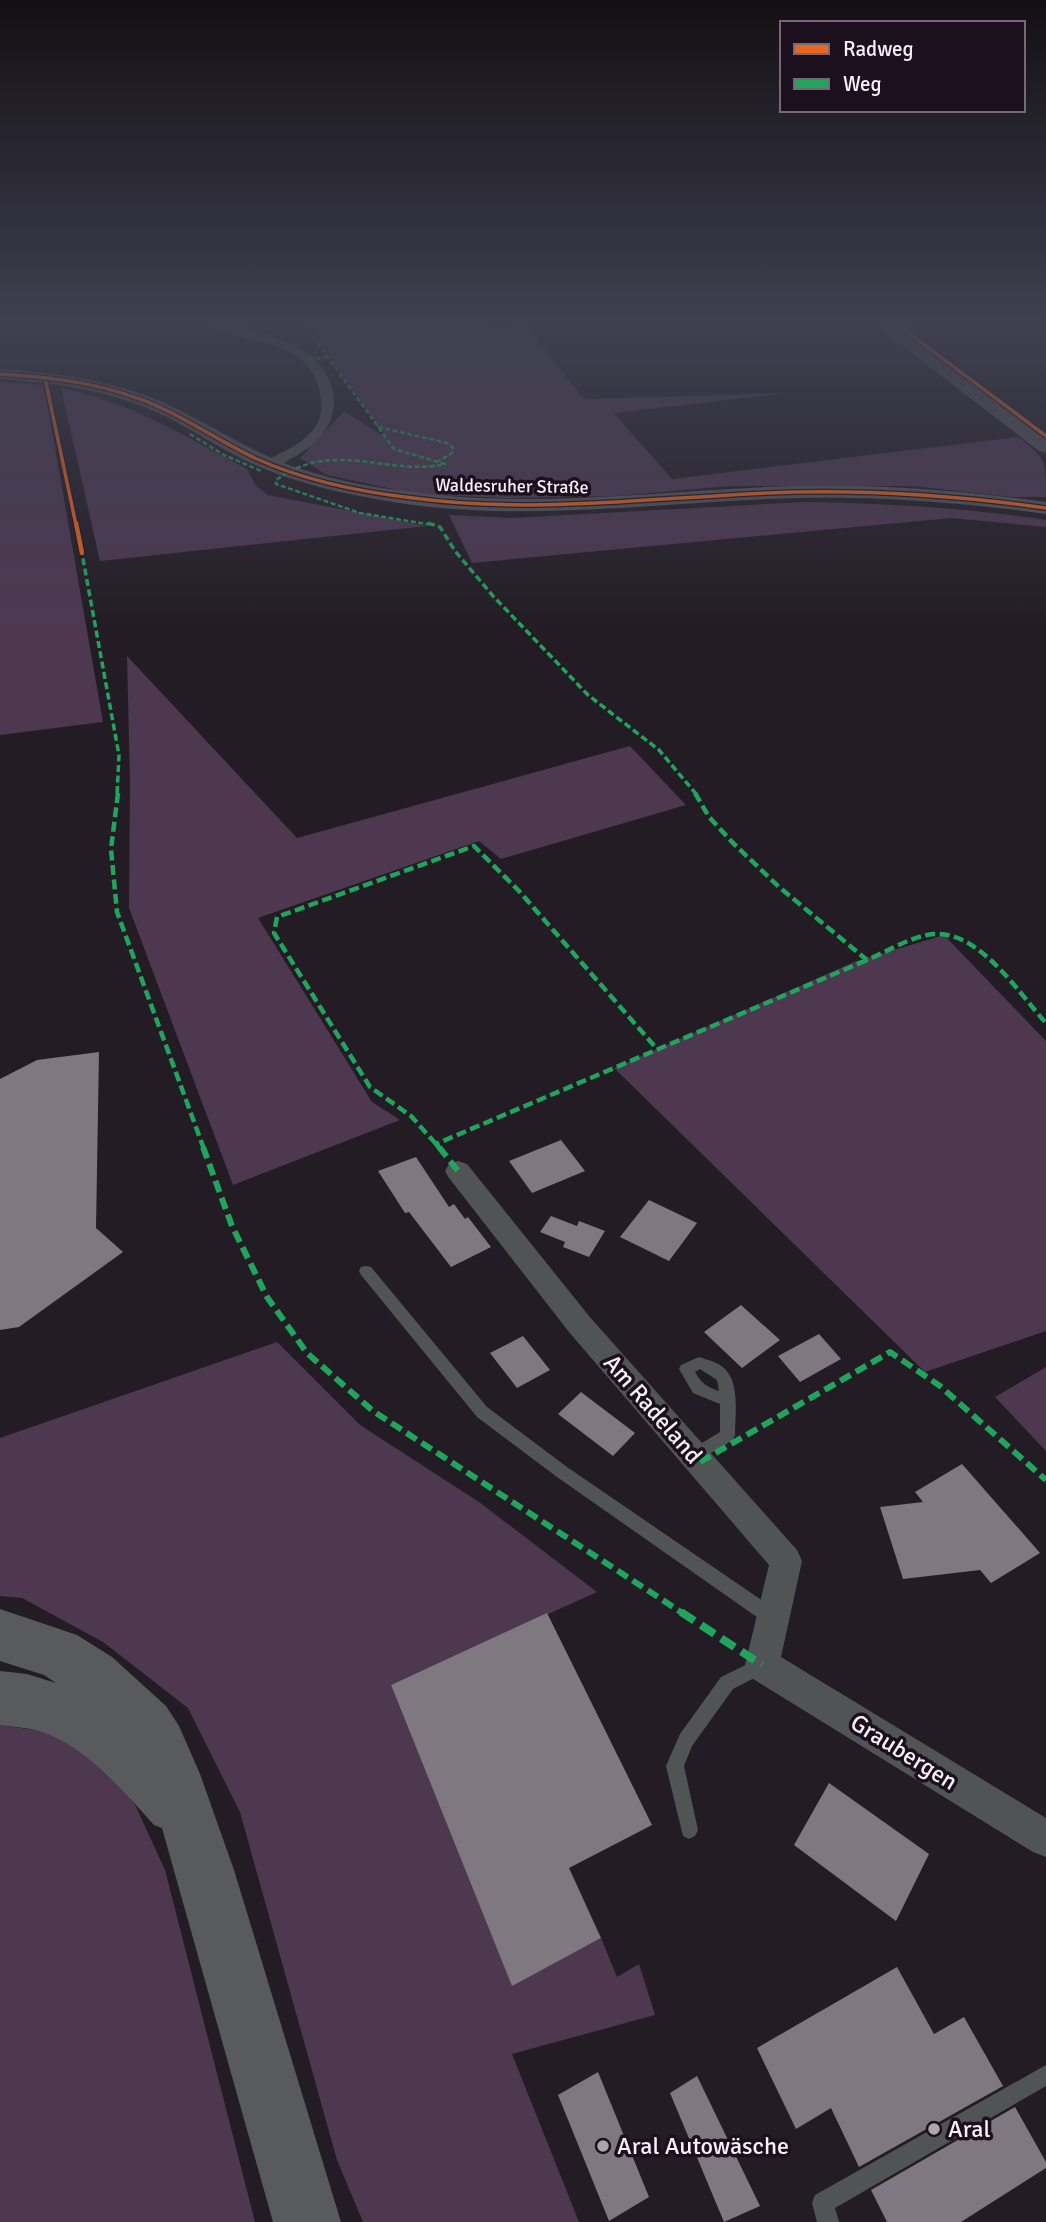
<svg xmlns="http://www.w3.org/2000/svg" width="1046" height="2222" font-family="Signika,sans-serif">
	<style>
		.green { fill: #4d3850 }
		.building { fill: #7f7880 }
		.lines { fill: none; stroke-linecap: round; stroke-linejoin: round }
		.lane { fill: #515455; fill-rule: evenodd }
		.street { fill: #515455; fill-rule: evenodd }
		.secondary { fill: #545658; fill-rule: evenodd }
		.highway { fill: #595a5d; fill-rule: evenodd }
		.quiet-far4 { stroke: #20a55d; stroke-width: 2.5; stroke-dasharray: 5 2.5; stroke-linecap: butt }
		.quiet-far3 { stroke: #20a55d; stroke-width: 3.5; stroke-dasharray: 7 3.5; stroke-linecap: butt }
		.quiet-far2 { stroke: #20a55d; stroke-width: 4.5; stroke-dasharray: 10 4.5; stroke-linecap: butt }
		.quiet-far1 { stroke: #20a55d; stroke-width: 6; stroke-dasharray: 12 6; stroke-linecap: butt }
		.quiet { stroke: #20a55d; stroke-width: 8; stroke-dasharray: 16 8; stroke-linecap: butt }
		.cycleway-far1-casing { stroke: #1d101e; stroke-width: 6 }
		.cycleway-casing { stroke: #1d101e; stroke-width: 7 }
		.cycleway-far1 { stroke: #eb651d; stroke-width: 3.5 }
		.cycleway { stroke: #eb651d; stroke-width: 4.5 }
		.poi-dot { fill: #ada5ae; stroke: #1d101e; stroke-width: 2.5 }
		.labels { text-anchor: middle; stroke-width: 7; stroke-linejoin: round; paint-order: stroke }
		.far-street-label { font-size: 18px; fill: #f8eff9; stroke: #1d101e }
		.near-street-label { font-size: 24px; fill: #f8eff9; stroke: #1d101e }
		.near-poi-label { font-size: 24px; fill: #f8eff9; stroke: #1d101e; text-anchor: start }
	</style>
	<rect width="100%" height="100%" fill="#231c24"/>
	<path class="green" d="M 301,318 L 453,318 L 453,322 L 485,321 L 489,328 L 527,327 L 584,399 L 786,393 L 614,413 L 672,479 L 1019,437 C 1046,460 1046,458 1046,497 L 1013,497 L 912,486 L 730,486 L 617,496 L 504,498 L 416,494 L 327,475 L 300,458 L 344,411 L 388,439 L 309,326 Z
		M 0,382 L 44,385 L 103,722 L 0,735 Z
		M 61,388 C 130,402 185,436 247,469 L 256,486 L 268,495 L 427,526 L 100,561 Z
		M 804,502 C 885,503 966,508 1046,520 L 1046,527 L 951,518 L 472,563 L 449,515 L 512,518 Z
		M 127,656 L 297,838 L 630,746 L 686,805 L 501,859 L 479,841 L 258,918 L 372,1102 L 400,1120 L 233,1185 L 129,908 L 130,781 Z
		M 944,935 L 1046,1041 L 1046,1331 L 925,1372 L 614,1068 L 854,962 Z
		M 277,1342 L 360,1425 L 479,1502 L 597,1592 L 391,1685 L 512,1985 L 601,1938 L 617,1977 L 639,1964 L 655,2015 L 512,2054 L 579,2222 L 363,2222 L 337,2160 L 240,1812 L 188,1708 L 103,1642 L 22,1598 L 0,1596 L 0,1438 Z
		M 1046,1367 L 1046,1451 L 995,1397 Z
		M 0,1725 L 68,1735 L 125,1783 L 165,1870 L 255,2222 L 0,2222 Z"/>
	<path class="building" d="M 99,1052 L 96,1228 L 123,1252 L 19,1327 L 0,1330 L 0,1079 L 37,1060 Z
		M 561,1140 L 585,1171 L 532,1193 L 509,1161 Z
		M 416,1157 L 449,1207 L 454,1204 L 465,1219 L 468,1217 L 491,1247 L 451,1267 L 409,1212 L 405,1213 L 378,1171 Z
		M 649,1200 L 697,1223 L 669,1261 L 620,1237 Z
		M 551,1216 L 577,1226 L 579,1221 L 605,1231 L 589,1257 L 563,1247 L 565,1242 L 540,1232 Z
		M 741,1305 L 780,1340 L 742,1368 L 704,1332 Z
		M 819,1334 L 841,1359 L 800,1382 L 778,1356 Z
		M 523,1336 L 550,1370 L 517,1388 L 490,1353 Z
		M 581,1392 L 635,1433 L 613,1456 L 558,1414 Z
		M 962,1464 L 1040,1553 L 991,1583 L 980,1570 L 903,1579 L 880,1507 L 923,1502 L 915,1492 Z
		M 547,1613 L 652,1825 L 569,1868 L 601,1938 L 512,1986 L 391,1685 Z
		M 829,1783 L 929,1854 L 896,1921 L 794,1845 Z
		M 897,1967 L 934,2034 L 964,2017 L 1003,2086 L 859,2167 L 831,2108 L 796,2129 L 757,2048 Z
		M 598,2072 L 649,2197 L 609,2221 L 558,2095 Z
		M 697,2076 L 760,2206 L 724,2222 L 670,2093 Z
		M 1015,2107 L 1046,2162 L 1046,2168 L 961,2222 L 887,2222 L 871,2190 Z"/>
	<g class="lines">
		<path class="lane" d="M 366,1266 L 371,1267 L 487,1407 L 567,1467 L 776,1610 L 778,1616 L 776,1622 L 770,1624 L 764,1622 L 557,1477 L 477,1417 L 361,1275 L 359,1271 L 361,1267 Z
			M 699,1357 C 708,1360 718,1362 725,1369 C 740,1384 735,1415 735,1435 L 733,1440 L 694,1463 L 689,1461 L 686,1456 L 689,1451 L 720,1432 L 720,1404 L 693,1393 L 679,1369 L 681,1365 ZM 700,1369 L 717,1380 L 719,1391 C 707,1387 701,1383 695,1372 Z
			M 762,1657 L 768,1659 L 770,1665 L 768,1671 L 733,1689 L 692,1746 L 684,1766 L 698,1830 L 695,1836 L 689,1839 L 683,1836 L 666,1766 L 680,1734 L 721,1677 Z
			M 1046,2065 L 1046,2086 L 835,2208 L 839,2222 L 817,2222 L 812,2203 L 815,2195 Z"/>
		<path class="street" d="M 200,318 C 220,317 291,340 307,353 C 347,383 341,431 299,454 C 289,460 276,469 264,467 L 264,461 C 290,449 326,434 321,400 C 312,328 238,351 200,318 Z
			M 458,1161 L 467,1164 L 589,1316 L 797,1550 L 802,1561 L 781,1657 L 1046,1818 L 1046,1857 L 1033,1852 L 750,1677 L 745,1665 L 769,1565 L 569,1332 L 449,1178 L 445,1171 L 449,1164 Z"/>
		<path class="secondary" d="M 875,318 L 891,318 L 904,332 L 1046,438 L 1046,453 L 1039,451 L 892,338 Z
			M 0,369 C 48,372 96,378 142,394 C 185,409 222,435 263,454 C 310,476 362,486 413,492 C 531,508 649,492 767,487 C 861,483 953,489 1046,502 L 1046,514 C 953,501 861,495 767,499 C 649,504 531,520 413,505 C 363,498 313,488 267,470 C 231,456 200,434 167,417 C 114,391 58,383 0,379 Z"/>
		<path class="highway" d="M 0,1609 L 77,1635 L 112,1657 L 166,1706 L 179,1726 L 200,1774 L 234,1870 L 341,2222 L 273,2222 L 162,1828 L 154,1825 C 124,1792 90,1751 48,1734 C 32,1728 16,1727 0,1725 L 0,1671 L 27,1674 L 56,1683 L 44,1675 L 0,1661 Z"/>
		<path class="quiet-far4" d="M 300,318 L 394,449 L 445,464 C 387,477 334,438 276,480 L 276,484 L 360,513 L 433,525
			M 308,359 L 330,357
			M 378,427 L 447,443 L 453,447 L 452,453 L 439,461
			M 190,434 L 224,455 L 261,471"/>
		<path class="quiet-far3" d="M 428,523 L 440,527 L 455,551 L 493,596 L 588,695 L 659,750 L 697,795
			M 81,548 L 119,755 L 117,795"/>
		<path class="quiet-far2" d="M 118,793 L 111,849 L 117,912 L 204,1149
			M 695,793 L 709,817 L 733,843 L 779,887 L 867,960 C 886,952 907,939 927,935 C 976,925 1016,990 1046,1023
			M 436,1144 L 411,1116 L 370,1087 L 274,933 L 277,917 L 474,846 L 519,891 L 657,1049
			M 440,1149 L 436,1144 L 867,960"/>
		<path class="quiet-far1" d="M 203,1147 L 232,1226 L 267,1297 L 307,1353 L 373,1411 L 684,1614
			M 439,1147 L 458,1171
			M 700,1462 L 890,1352 L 940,1386 L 1046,1480"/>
		<path class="quiet" d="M 681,1612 L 762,1665"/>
		<g class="cycleway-far1-casing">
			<path id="cycleway-far1" d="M 895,318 L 911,335 L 1046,436
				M 0,374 C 47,377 93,382 137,398 C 180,413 216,440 257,459 C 306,481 360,492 413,498 C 531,514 649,498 767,493 C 861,489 953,495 1046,508
				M 46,383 L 76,525"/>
		</g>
		<g class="cycleway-casing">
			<path id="cycleway" d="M 76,523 L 82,553"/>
		</g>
		<use href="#cycleway-far1" class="cycleway-far1"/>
		<use href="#cycleway" class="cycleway"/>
	</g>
	<linearGradient id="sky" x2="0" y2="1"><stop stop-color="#130f14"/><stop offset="0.51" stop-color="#3f4050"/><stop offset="1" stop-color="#3f4050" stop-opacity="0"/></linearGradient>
	<rect width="1046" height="629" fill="url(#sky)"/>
	<g class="poi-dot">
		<circle cx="934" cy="2129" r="7"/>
		<circle cx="603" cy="2146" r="7"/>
	</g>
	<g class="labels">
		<g class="far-street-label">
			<text transform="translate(512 486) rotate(1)" y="6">Waldesruher Straße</text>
		</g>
		<g class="near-street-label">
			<text transform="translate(653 1409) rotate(49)" y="8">Am Radeland</text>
			<text transform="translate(904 1752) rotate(32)" y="8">Graubergen</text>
		</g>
		<g class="near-poi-label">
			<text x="948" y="2137">Aral</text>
			<text x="617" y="2154">Aral Autowäsche</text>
		</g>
	</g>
	<rect x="780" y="21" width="245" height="91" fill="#1d101e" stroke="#756976" stroke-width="2"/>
	<rect x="794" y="44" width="35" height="10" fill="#eb651d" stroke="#756976" stroke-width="2"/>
	<text x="843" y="56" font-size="21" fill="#f8eff9">Radweg</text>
	<rect x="794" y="79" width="35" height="10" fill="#20a55d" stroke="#756976" stroke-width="2"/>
	<text x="843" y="91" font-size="21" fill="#f8eff9">Weg</text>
</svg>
